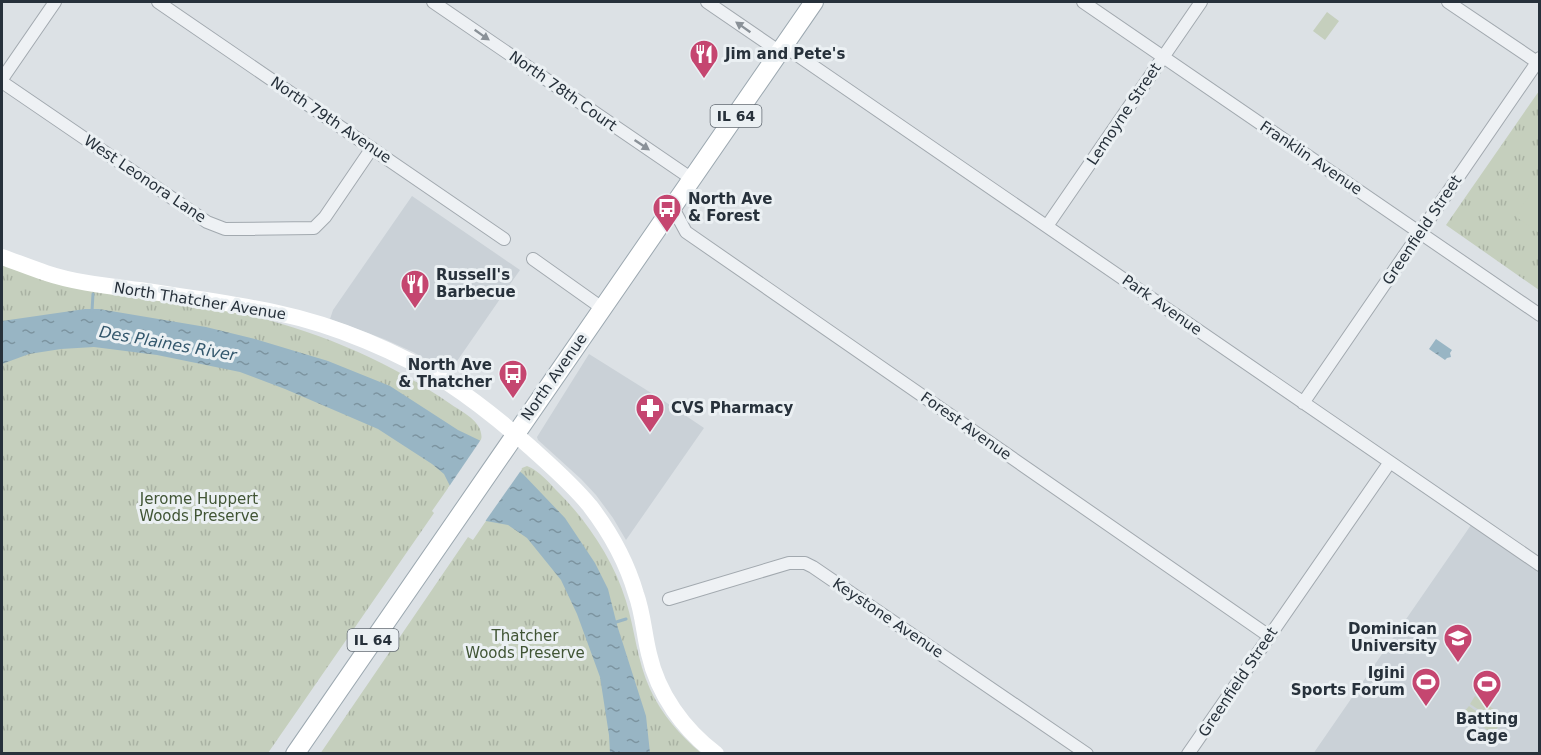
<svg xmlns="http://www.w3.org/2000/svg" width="1541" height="755" font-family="'DejaVu Sans',sans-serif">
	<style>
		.built { fill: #cad1d7 }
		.park { fill: url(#park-tufts) }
		.garden { fill: #c5cfbd }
		.water { fill: url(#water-ripples) }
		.pier { fill: #dce1e5 }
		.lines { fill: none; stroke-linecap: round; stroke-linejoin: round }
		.stream { stroke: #98b5c4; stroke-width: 3 }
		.street-casing { stroke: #a2a9af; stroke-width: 14 }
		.primary-casing { stroke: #9ca8b0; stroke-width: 20 }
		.street { stroke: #eef1f4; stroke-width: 12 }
		.secondary { stroke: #fff; stroke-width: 16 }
		.primary { stroke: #fff; stroke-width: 18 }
		.oneway { fill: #8a9198 }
		.labels { text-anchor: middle; stroke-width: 6; stroke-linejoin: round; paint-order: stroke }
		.shield { fill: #ebf0f3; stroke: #626a72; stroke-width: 1.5 }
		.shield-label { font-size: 14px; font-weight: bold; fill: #27313b }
		.poi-label { font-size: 15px; font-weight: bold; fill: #27313b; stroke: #ebf0f3; text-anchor: start }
		.street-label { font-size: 15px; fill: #27313b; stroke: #ebf0f3 }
		.park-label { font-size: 15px; fill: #415535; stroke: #ebf0f3 }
		.water-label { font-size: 16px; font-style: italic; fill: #33576c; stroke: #ebf0f3 }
	</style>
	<defs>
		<pattern id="park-tufts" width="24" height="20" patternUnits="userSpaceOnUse" patternTransform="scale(1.5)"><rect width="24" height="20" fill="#c5cfbd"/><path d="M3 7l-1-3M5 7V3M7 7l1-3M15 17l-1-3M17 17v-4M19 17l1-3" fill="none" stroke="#a9b2a3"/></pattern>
		<pattern id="water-ripples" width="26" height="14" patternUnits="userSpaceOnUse" patternTransform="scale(1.5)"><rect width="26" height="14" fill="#98b5c4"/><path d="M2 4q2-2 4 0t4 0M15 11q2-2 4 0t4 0" fill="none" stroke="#7c94a0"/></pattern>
	</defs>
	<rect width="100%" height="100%" fill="#dce1e5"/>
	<path class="built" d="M 412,196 L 520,270 L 455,364 L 448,370 L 445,370 L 413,352 L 384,339 L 330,319 L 333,310 Z
		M 589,354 L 664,401 L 704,428 L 626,540 L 613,518 L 596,495 L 581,479 L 538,440 L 537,437 Z
		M 1471,525 L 1539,572 L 1539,753 L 1313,754 Z"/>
	<path class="park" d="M 1539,91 L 1539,290 L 1446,225 Z
		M 2,263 C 61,277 120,291 180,303 C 204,308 228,310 252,316 C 323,333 392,363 452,405 C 464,413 485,423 481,441 L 432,511 L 434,513 L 268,753 L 2,753 Z
		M 527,466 C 539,470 550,484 559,493 C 588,522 614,561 626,601 C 635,630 637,661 650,689 C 662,715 680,735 701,753 L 320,754 L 468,537 L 473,540 L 522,468 Z"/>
	<path class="garden" d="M 1327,12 L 1339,21 L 1325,40 L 1313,31 Z
		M 1539,181 L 1539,233 L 1515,216 Z
		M 1475,696 L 1505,717 L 1500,724 L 1470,704 Z
		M 1469,706 L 1498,727 L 1493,734 L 1463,713 Z"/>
	<path class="water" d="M 85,309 L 99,309 L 206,327 L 255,339 L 328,361 L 390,386 L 458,430 L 481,441 L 523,474 L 565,518 L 595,563 L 608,589 L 617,625 L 646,716 L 650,753 L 610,753 L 609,735 L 600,677 L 577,614 L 561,580 L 527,538 L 508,525 L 486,521 L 450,486 L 444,474 L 432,464 L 378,429 L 285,389 L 240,372 L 157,355 L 94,347 L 61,349 L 29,354 L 2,364 L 2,321 Z
		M 1436,339 L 1452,350 L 1450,353 L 1451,357 L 1447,358 L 1445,360 L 1429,349 Z"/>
	<path class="pier" d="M 482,438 L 522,469 L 484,523 L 448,488 Z"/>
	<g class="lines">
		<path class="stream" d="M 92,311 L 93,294
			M 613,623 L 626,619"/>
		<g class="street-casing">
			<path id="street" d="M 158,2 L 504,239
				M 433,2 L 692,179
				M 707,2 L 780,52
				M 1083,2 L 1540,315
				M 1448,2 L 1540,64
				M 784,46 L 1540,565
				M 2,79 L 55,2
				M 2,82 L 207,222 L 225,229 L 314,228 L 325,217 L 372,148
				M 673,208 L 686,232 L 1269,636
				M 1047,226 L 1201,2
				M 533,259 L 602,308
				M 1303,403 L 1540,58
				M 669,599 L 789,563 L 805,563 L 813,567 L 1087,754
				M 1188,754 L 1390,462"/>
		</g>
		<g class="primary-casing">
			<path id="primary" d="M 295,754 L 814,2"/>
		</g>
		<use href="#street" class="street"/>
		<path class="secondary" d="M 2,257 C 16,262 31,268 46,273 C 76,283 108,286 139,290 C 185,297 232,303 278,313 C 335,325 399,352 448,383 C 477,402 504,424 530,447 C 551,466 572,484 590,506 C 610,532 627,563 636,594 C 643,613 644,634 649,654 C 658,694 683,729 716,754"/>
		<use href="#primary" class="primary"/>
	</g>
	<defs><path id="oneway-solid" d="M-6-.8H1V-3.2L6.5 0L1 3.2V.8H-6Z" transform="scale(1.5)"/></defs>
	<g class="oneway">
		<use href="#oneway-solid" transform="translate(743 27) rotate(-145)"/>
		<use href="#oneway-solid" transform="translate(482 35) rotate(35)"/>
		<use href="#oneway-solid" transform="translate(642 145) rotate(34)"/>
	</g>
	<defs>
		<g id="restaurant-pin" transform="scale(1.5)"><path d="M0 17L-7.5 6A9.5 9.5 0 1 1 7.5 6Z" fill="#c54670" stroke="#ebf0f3"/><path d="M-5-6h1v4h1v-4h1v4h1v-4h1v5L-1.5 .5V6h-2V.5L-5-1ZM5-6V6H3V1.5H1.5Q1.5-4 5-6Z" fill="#fff"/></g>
		<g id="bus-pin" transform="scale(1.5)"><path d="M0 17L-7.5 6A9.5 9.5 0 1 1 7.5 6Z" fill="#c54670" stroke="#ebf0f3"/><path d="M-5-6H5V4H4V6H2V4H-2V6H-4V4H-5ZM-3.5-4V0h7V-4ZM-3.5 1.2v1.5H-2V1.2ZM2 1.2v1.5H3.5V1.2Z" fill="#fff"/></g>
		<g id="pharmacy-pin" transform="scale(1.5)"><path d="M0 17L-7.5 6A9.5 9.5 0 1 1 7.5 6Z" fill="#c54670" stroke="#ebf0f3"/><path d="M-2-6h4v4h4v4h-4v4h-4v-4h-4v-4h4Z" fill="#fff"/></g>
		<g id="university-pin" transform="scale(1.5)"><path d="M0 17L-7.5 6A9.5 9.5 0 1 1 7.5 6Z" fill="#c54670" stroke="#ebf0f3"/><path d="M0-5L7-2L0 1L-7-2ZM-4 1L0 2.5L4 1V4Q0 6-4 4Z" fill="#fff"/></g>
		<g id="stadium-pin" transform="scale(1.5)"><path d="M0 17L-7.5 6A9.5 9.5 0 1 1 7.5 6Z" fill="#c54670" stroke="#ebf0f3"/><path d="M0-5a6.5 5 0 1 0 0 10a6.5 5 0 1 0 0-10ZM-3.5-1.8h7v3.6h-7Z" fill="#fff"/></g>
	</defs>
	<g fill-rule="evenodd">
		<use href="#restaurant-pin" x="704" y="54"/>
		<use href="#bus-pin" x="667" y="208"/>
		<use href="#restaurant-pin" x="415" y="284"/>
		<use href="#bus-pin" x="513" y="374"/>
		<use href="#pharmacy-pin" x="650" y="408"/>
		<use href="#university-pin" x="1458" y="638"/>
		<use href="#stadium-pin" x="1426" y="682"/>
		<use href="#stadium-pin" x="1487" y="684"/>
	</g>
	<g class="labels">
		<g class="shield">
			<rect x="710.5" y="105" width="51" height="22" rx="4.5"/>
			<rect x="347.5" y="629" width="51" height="22" rx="4.5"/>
		</g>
		<g class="shield-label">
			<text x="736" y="121">IL 64</text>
			<text x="373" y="645">IL 64</text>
		</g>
		<g class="poi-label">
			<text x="725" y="59">Jim and Pete's</text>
			<text x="688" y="204">North Ave<tspan x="688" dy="17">&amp; Forest</tspan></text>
			<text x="436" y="280">Russell's<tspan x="436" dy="17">Barbecue</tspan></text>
			<text x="492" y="370" text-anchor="end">North Ave<tspan x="492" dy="17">&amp; Thatcher</tspan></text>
			<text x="671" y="413">CVS Pharmacy</text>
			<text x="1437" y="634" text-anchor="end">Dominican<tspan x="1437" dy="17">University</tspan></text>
			<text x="1405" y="678" text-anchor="end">Igini<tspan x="1405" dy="17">Sports Forum</tspan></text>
			<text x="1487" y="724" text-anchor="middle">Batting<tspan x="1487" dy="17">Cage</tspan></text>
		</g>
		<g class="street-label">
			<text transform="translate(563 91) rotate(35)" y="5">North 78th Court</text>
			<text transform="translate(1124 114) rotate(-56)" y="5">Lemoyne Street</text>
			<text transform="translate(331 120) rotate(34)" y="5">North 79th Avenue</text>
			<text transform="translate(1311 158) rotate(34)" y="5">Franklin Avenue</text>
			<text transform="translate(145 179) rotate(34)" y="5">West Leonora Lane</text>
			<text transform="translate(1422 230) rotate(-56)" y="5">Greenfield Street</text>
			<text transform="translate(200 301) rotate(9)" y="5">North Thatcher Avenue</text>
			<text transform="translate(1162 305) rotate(35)" y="5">Park Avenue</text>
			<text transform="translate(554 377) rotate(-55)" y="5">North Avenue</text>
			<text transform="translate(966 426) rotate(35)" y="5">Forest Avenue</text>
			<text transform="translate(888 618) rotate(34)" y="5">Keystone Avenue</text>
			<text transform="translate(1238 682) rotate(-56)" y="5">Greenfield Street</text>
		</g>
		<g class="park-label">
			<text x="199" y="504">Jerome Huppert<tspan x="199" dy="17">Woods Preserve</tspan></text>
			<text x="525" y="641">Thatcher<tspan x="525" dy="17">Woods Preserve</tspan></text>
		</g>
		<g class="water-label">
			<text transform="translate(168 343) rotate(10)" y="6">Des Plaines River</text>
		</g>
	</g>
	<rect width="1541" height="755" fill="none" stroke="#27313b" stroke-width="6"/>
</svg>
